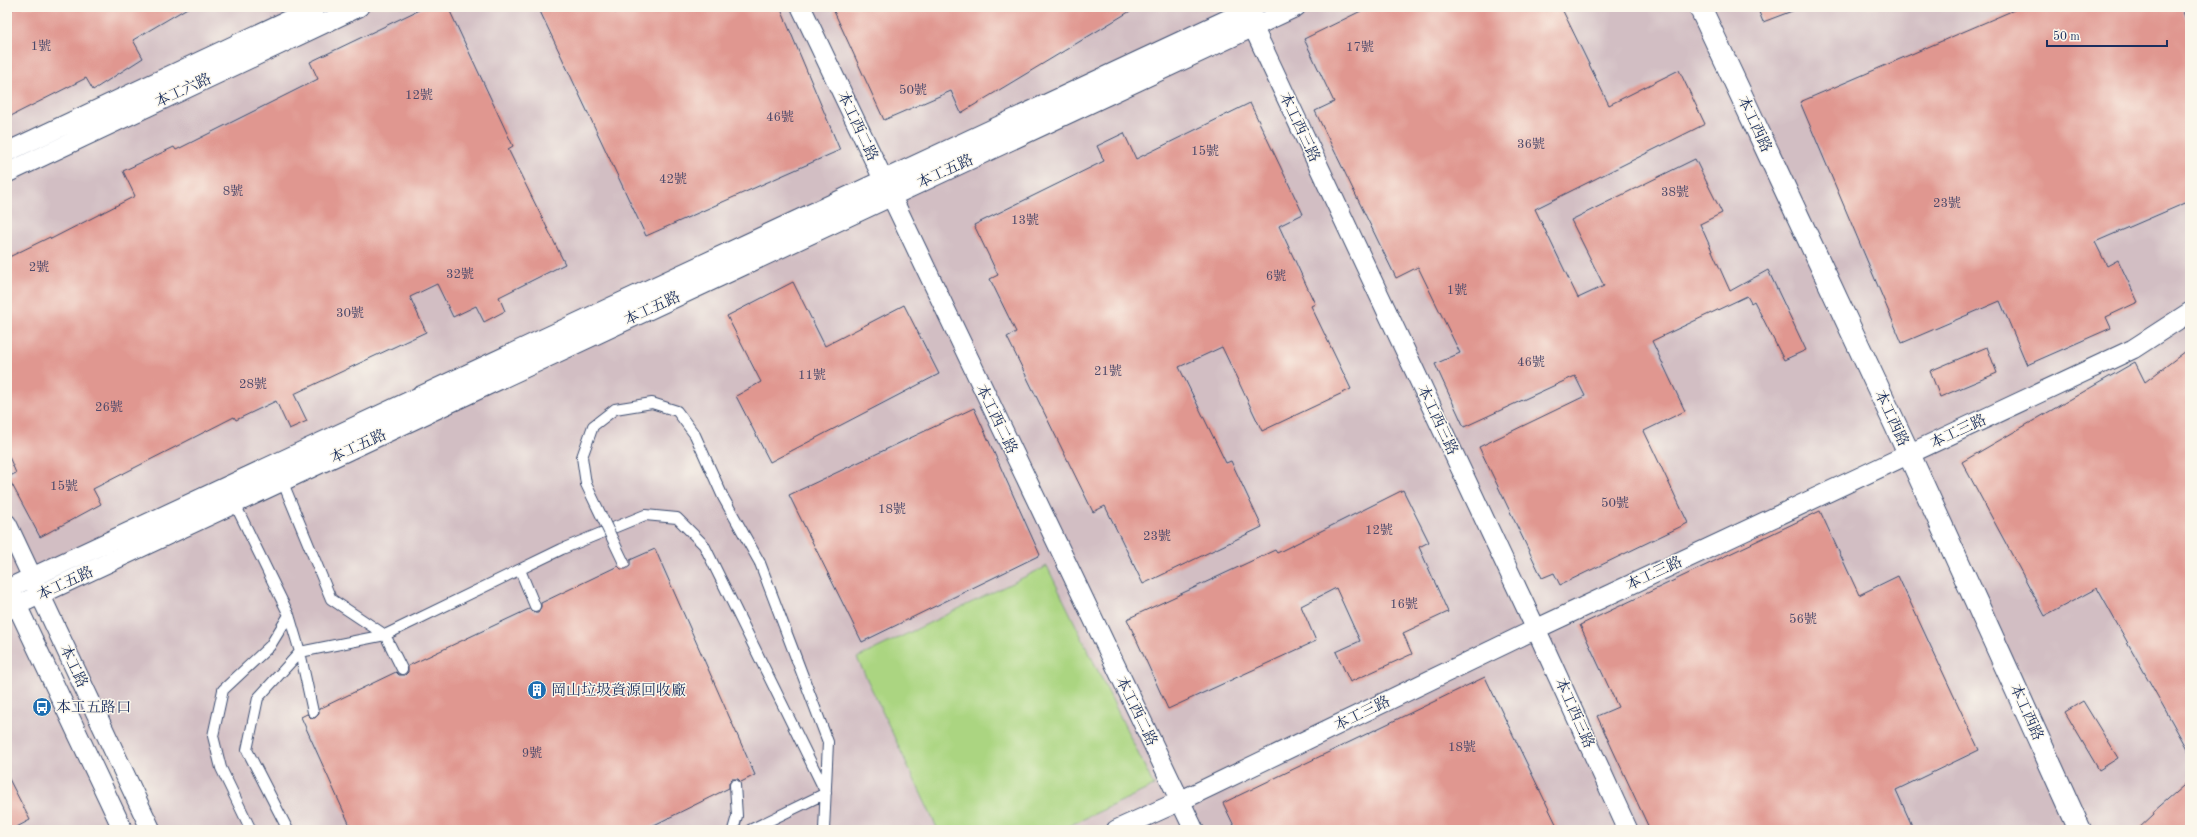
<svg xmlns="http://www.w3.org/2000/svg" width="2197" height="837" font-family="'Old Standard TT','Noto Serif TC',serif">
	<style>
		.industrial { fill: #d2bec3 }
		.green { fill: #abd581; stroke: #638270 }
		.building { fill: #e09790 }
		.lines { fill: none; stroke-linecap: round; stroke-linejoin: round }
		.lane-casing { stroke: #3b4b6f; stroke-width: 12 }
		.street-casing { stroke: #3b4b6f; stroke-width: 21 }
		.secondary-casing { stroke: #3b4b6f; stroke-width: 24 }
		.lane { stroke: #fff; stroke-width: 10 }
		.street { stroke: #fff; stroke-width: 19 }
		.secondary { stroke: #fff; stroke-width: 22 }
		.lane-bridge-casing { stroke: #3b4b6f; stroke-width: 12; stroke-linecap: butt }
		.lane-bridge { stroke: #fff; stroke-width: 10 }
		.labels { text-anchor: middle; stroke-width: 3; stroke-linejoin: round; paint-order: stroke }
		.number-label { font-size: 13px; fill: #4c496a }
		.street-label { font-size: 15px; fill: #1b2f5e; stroke: #fbf7ec }
		.poi-label { font-size: 15px; fill: #1b2f5e; stroke: #fbf7ec; text-anchor: start }
	</style>
	<rect width="100%" height="100%" fill="#fbf7ec"/>
	<filter id="ink" filterUnits="userSpaceOnUse"><feTurbulence type="fractalNoise" baseFrequency=".025" numOctaves="2"/><feDisplacementMap in="SourceGraphic" scale="8" xChannelSelector="R" yChannelSelector="G"/><feConvolveMatrix kernelMatrix="1 2 1 2 8 2 1 2 1" color-interpolation-filters="sRGB"/></filter>
	<filter id="wash" filterUnits="userSpaceOnUse"><feTurbulence type="fractalNoise" baseFrequency=".012" numOctaves="4" result="noise"/><feDisplacementMap in="SourceGraphic" scale="16" xChannelSelector="R" yChannelSelector="G"/><feGaussianBlur stdDeviation="0.9" result="paint"/><feColorMatrix in="noise" values="0 0 0 0 0 0 0 0 0 0 0 0 0 0 0 0 0 1.4 0 .05"/><feComposite in="paint" operator="in"/></filter>
	<g filter="url(#wash)">
		<rect width="100%" height="100%" fill="#f3e7ce"/>
		<path class="industrial" d="M 7,7 L 2190,7 L 2190,830 L 7,830 Z"/>
		<path class="green" d="M 1047,566 L 1154,786 L 1060,830 L 938,830 L 857,658 Z"/>
		<g id="blocks">
			<path class="building" d="M 17,7 L 189,7 L 133,40 L 143,58 L 93,90 L 86,78 L 7,118 L 7,12 Z
				M 425,7 L 448,7 L 513,146 L 508,149 L 565,264 L 499,297 L 505,311 L 484,322 L 476,306 L 453,317 L 437,284 L 410,297 L 426,332 L 294,394 L 307,421 L 289,429 L 276,401 L 236,420 L 234,417 L 93,489 L 101,504 L 40,537 L 8,477 L 16,473 L 7,452 L 7,258 L 50,237 L 51,239 L 135,196 L 123,171 L 174,147 L 176,150 L 318,79 L 310,62 Z
				M 538,7 L 612,7 L 615,13 L 629,7 L 780,7 L 840,150 L 646,236 Z
				M 832,7 L 1137,7 L 961,113 L 951,91 L 884,120 Z
				M 1369,7 L 1561,7 L 1609,105 L 1679,70 L 1705,124 L 1535,209 L 1578,298 L 1604,286 L 1571,220 L 1695,159 L 1722,213 L 1700,224 L 1730,291 L 1768,270 L 1806,350 L 1784,360 L 1754,301 L 1751,303 L 1747,296 L 1652,341 L 1685,411 L 1644,431 L 1688,523 L 1560,585 L 1554,573 L 1542,578 L 1479,447 L 1585,396 L 1575,376 L 1464,427 L 1435,364 L 1460,353 L 1418,267 L 1396,278 L 1315,111 L 1334,102 L 1304,39 Z
				M 1757,7 L 1800,7 L 1800,8 L 1763,22 Z
				M 2021,7 L 2181,7 L 2190,29 L 2190,201 L 2095,242 L 2107,266 L 2118,260 L 2138,302 L 2106,317 L 2111,328 L 2027,365 L 2000,301 L 1902,343 L 1800,102 Z
				M 1250,103 L 1303,214 L 1279,226 L 1315,304 L 1311,306 L 1351,389 L 1262,431 L 1222,347 L 1179,367 L 1226,463 L 1231,461 L 1262,527 L 1143,584 L 1105,506 L 1093,512 L 1007,337 L 1016,332 L 990,279 L 998,275 L 974,225 L 1104,161 L 1097,146 L 1124,133 L 1136,159 Z
				M 793,282 L 825,346 L 904,305 L 939,374 L 770,462 L 736,396 L 761,382 L 727,316 Z
				M 1987,347 L 1997,373 L 1940,397 L 1930,371 Z
				M 2190,348 L 2190,754 L 2097,588 L 2045,616 L 1962,462 L 2135,362 L 2145,382 Z
				M 974,408 L 1040,555 L 862,642 L 789,495 Z
				M 1403,490 L 1429,542 L 1419,547 L 1448,612 L 1403,633 L 1412,654 L 1350,682 L 1336,652 L 1360,641 L 1336,588 L 1301,606 L 1316,641 L 1168,709 L 1127,619 L 1275,550 L 1277,553 Z
				M 1820,511 L 1859,595 L 1898,576 L 1979,750 L 1896,790 L 1914,830 L 1650,830 L 1597,716 L 1618,707 L 1580,625 Z
				M 655,549 L 755,775 L 741,782 L 738,779 L 732,779 L 729,782 L 729,788 L 644,830 L 352,830 L 301,717 L 307,714 L 311,718 L 315,718 L 319,714 L 319,709 L 396,672 L 399,675 L 405,675 L 408,672 L 408,666 L 529,609 L 534,612 L 538,612 L 541,607 L 541,603 L 618,566 L 621,569 L 626,569 L 630,566 L 630,560 Z
				M 1485,677 L 1559,830 L 1236,830 L 1223,803 Z
				M 2083,701 L 2118,758 L 2099,770 L 2065,712 Z
				M 7,775 L 30,820 L 11,830 L 7,830 Z
				M 2190,780 L 2190,830 L 2137,830 L 2154,814 L 2153,812 Z"/>
		</g>
	</g>
	<g filter="url(#ink)">
		<use href="#blocks" fill-opacity="0" stroke="#3b4b6f" stroke-width="1"/>
		<g class="lines">
			<g class="lane-casing">
				<path id="lane" d="M 281,478 L 331,599 L 385,635 L 402,669
					M 233,500 L 289,615 L 270,646 L 223,690 L 213,736 L 221,768 L 251,830
					M 760,563 L 828,742 L 824,830
					M 520,570 L 535,606
					M 289,615 L 300,652 L 313,712
					M 288,830 L 247,750 L 258,698 L 300,652 L 385,635 L 562,549 L 645,515 L 677,518 L 704,545 L 826,793 L 750,830
					M 733,830 L 737,816 L 735,785"/>
			</g>
			<g class="street-casing">
				<path id="street" d="M 801,7 L 1194,830
					M 1248,16 L 1536,629 L 1628,830
					M 7,152 L 316,7
					M 7,173 L 359,7
					M 7,524 L 151,830
					M 7,589 L 1254,7
					M 11,593 L 123,830
					M 7,610 L 1296,7
					M 1116,830 L 1180,801 L 1536,629 L 2133,349 L 2190,312"/>
			</g>
			<g class="secondary-casing">
				<path id="secondary" d="M 1700,7 L 1909,454 L 2080,830"/>
			</g>
			<use href="#lane" class="lane"/>
			<use href="#street" class="street"/>
			<use href="#secondary" class="secondary"/>
			<g class="lane-bridge-casing">
				<path id="lane-bridge" d="M 624,563 L 586,484 L 582,457 L 593,426 L 615,409 L 652,403 L 677,411 L 695,435 L 723,497 L 760,563"/>
			</g>
			<use href="#lane-bridge" class="lane-bridge"/>
		</g>
	</g>
	<defs>
		<g id="building-disc" transform="scale(1)"><circle r="9.5" fill="#1f6fb2" stroke="#fbf7ec"/><path d="M-4-6H4V6H1V3H-1V6H-4ZM-2.5-4.3h1.7v1.8h-1.7ZM.8-4.3h1.7v1.8H.8ZM-2.5-1h1.7V.8h-1.7ZM.8-1h1.7V.8H.8Z" fill="#fff"/></g>
		<g id="bus-disc" transform="scale(1)"><circle r="9.5" fill="#1f6fb2" stroke="#fbf7ec"/><path d="M-5-6H5V4H4V6H2V4H-2V6H-4V4H-5ZM-3.5-4V0h7V-4ZM-3.5 1.2v1.5H-2V1.2ZM2 1.2v1.5H3.5V1.2Z" fill="#fff"/></g>
	</defs>
	<g fill-rule="evenodd">
		<use href="#building-disc" x="537" y="690"/>
		<use href="#bus-disc" x="42" y="707"/>
	</g>
	<g class="labels">
		<g class="number-label">
			<text x="41" y="50">1號</text>
			<text x="1360" y="51">17號</text>
			<text x="913" y="94">50號</text>
			<text x="419" y="99">12號</text>
			<text x="780" y="121">46號</text>
			<text x="1531" y="148">36號</text>
			<text x="1205" y="155">15號</text>
			<text x="673" y="183">42號</text>
			<text x="233" y="195">8號</text>
			<text x="1675" y="196">38號</text>
			<text x="1947" y="207">23號</text>
			<text x="1025" y="224">13號</text>
			<text x="39" y="271">2號</text>
			<text x="460" y="278">32號</text>
			<text x="1276" y="280">6號</text>
			<text x="1457" y="294">1號</text>
			<text x="350" y="317">30號</text>
			<text x="1531" y="366">46號</text>
			<text x="1108" y="375">21號</text>
			<text x="812" y="379">11號</text>
			<text x="253" y="388">28號</text>
			<text x="109" y="411">26號</text>
			<text x="64" y="490">15號</text>
			<text x="1615" y="507">50號</text>
			<text x="892" y="513">18號</text>
			<text x="1379" y="534">12號</text>
			<text x="1157" y="540">23號</text>
			<text x="1404" y="608">16號</text>
			<text x="1803" y="623">56號</text>
			<text x="1462" y="751">18號</text>
			<text x="532" y="757">9號</text>
		</g>
		<g class="street-label">
			<text transform="translate(183 90) rotate(-25)" y="5">本工六路</text>
			<text transform="translate(1755 124) rotate(65)" y="5">本工西路</text>
			<text transform="translate(858 126) rotate(65)" y="5">本工西二路</text>
			<text transform="translate(1300 127) rotate(65)" y="5">本工西三路</text>
			<text transform="translate(945 171) rotate(-25)" y="5">本工五路</text>
			<text transform="translate(652 308) rotate(-25)" y="5">本工五路</text>
			<text transform="translate(1892 418) rotate(65)" y="5">本工西路</text>
			<text transform="translate(997 419) rotate(64)" y="5">本工西二路</text>
			<text transform="translate(1438 420) rotate(65)" y="5">本工西三路</text>
			<text transform="translate(1958 431) rotate(-25)" y="5">本工三路</text>
			<text transform="translate(358 446) rotate(-25)" y="5">本工五路</text>
			<text transform="translate(1654 573) rotate(-25)" y="5">本工三路</text>
			<text transform="translate(65 583) rotate(-25)" y="5">本工五路</text>
			<text transform="translate(74 666) rotate(65)" y="5">本工路</text>
			<text transform="translate(1137 711) rotate(64)" y="5">本工西二路</text>
			<text transform="translate(2027 712) rotate(66)" y="5">本工西路</text>
			<text transform="translate(1362 713) rotate(-26)" y="5">本工三路</text>
			<text transform="translate(1575 713) rotate(66)" y="5">本工西三路</text>
		</g>
		<g class="poi-label">
			<text x="551" y="695">岡山垃圾資源回收廠</text>
			<text x="56" y="712">本工五路口</text>
		</g>
	</g>
	<rect width="2197" height="837" fill="none" stroke="#fbf7ec" stroke-width="24"/>
	<path d="M2047 40v6h120v-6" fill="none" stroke="#1b2f5e" stroke-width="2"/>
	<text x="2053" y="40" font-size="12" fill="#1b2f5e" stroke="#fbf7ec" stroke-width="3" paint-order="stroke">50 m</text>
</svg>
